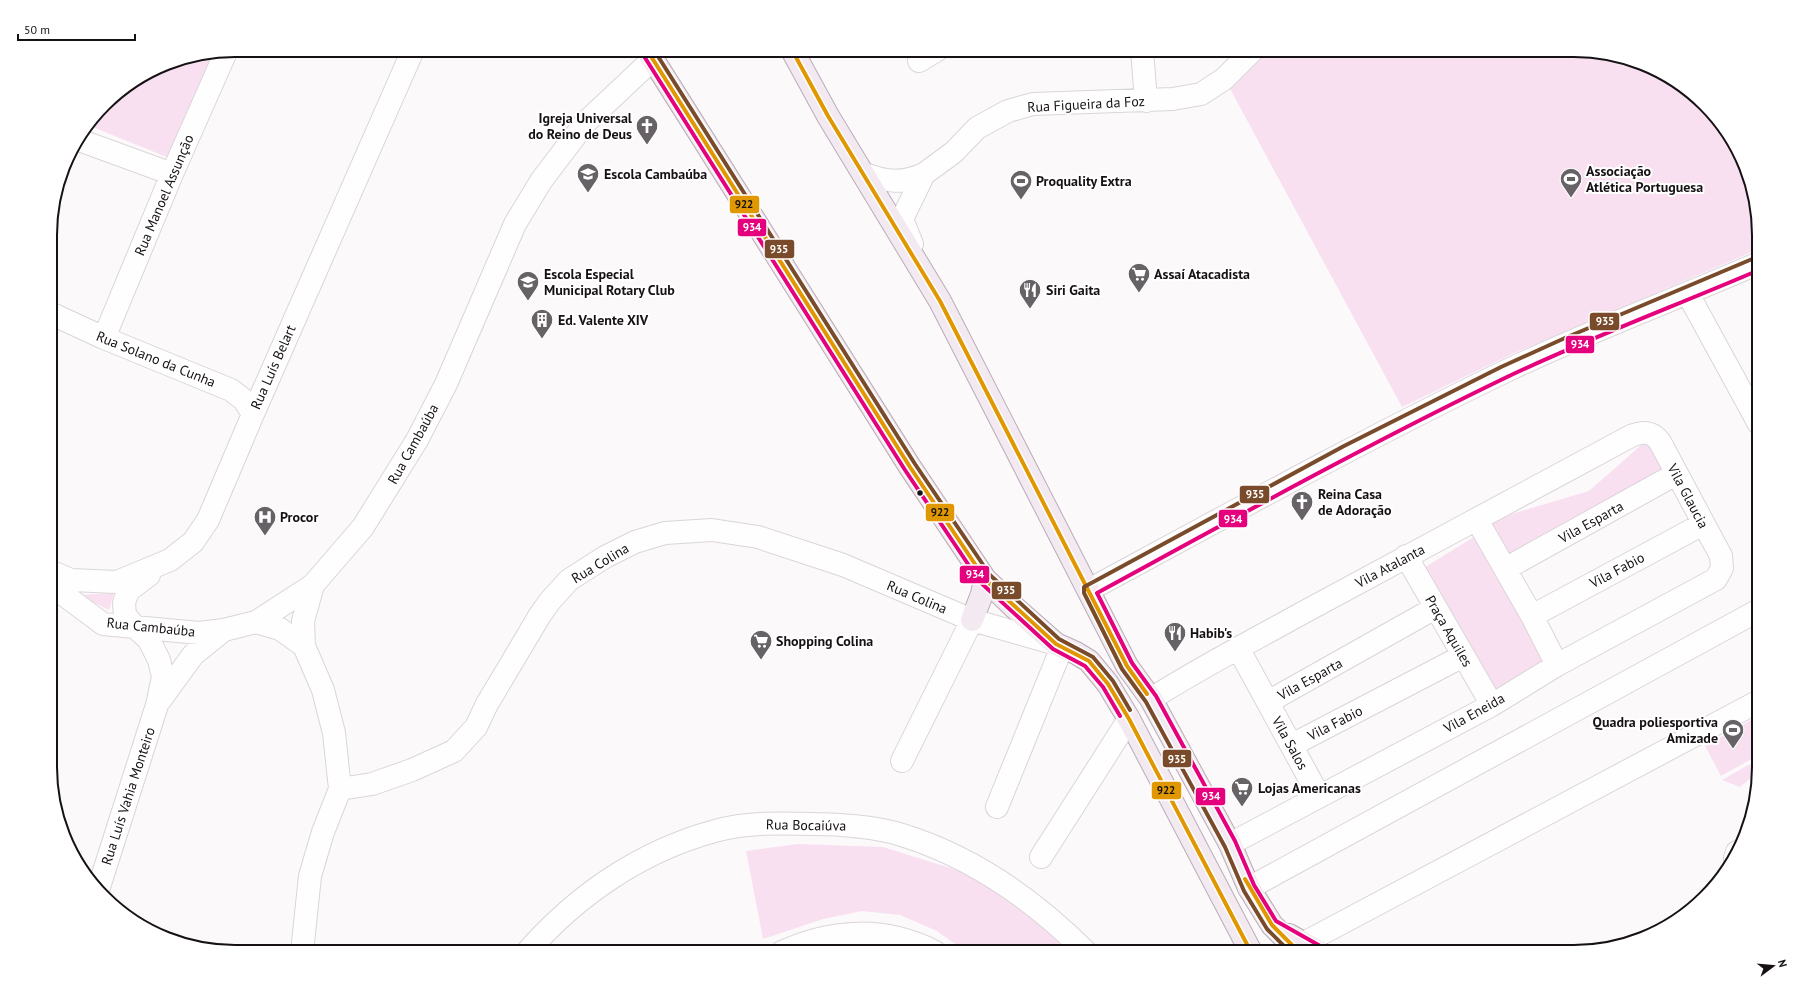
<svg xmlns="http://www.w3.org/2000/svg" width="1809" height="1002" font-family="'PT Sans',sans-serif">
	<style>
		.green { fill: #f8e0f1 }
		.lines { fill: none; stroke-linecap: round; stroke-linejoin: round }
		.minor-casing { stroke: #dad5d8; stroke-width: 24 }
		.major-casing { stroke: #baacb7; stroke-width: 24 }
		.minor { stroke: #fffefe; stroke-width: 22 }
		.major { stroke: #f2eaf0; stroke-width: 22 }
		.bus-1-casing { stroke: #fff; stroke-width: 7 }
		.bus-2-casing { stroke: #fff; stroke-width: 7 }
		.bus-3-casing { stroke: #fff; stroke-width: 7 }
		.bus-1 { stroke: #e09702; stroke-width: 4 }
		.bus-2 { stroke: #e5007d; stroke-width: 4 }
		.bus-3 { stroke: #7a4b2a; stroke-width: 4 }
		.bus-dot { fill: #161114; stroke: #fff; stroke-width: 1.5 }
		.labels { text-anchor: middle; stroke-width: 4; stroke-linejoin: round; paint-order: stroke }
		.street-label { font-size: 14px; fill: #161114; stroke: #fff }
		.poi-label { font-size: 14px; font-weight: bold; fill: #161114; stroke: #fff; text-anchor: start }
		.rim { fill: none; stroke: #161114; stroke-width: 2 }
		.line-badge { stroke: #fff; stroke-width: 1.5 }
		.badge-label { font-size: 11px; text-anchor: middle; font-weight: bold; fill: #fff }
		.pale-badge-label { font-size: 11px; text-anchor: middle; font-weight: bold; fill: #111 }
	</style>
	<rect width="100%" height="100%" fill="#fcf9fb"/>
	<path class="green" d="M 1264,50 L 1575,50 L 1622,56 L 1666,75 L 1728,132 L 1749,175 L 1759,222 L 1759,249 L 1512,354 L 1402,407 L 1228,85 Z
		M 219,53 L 174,160 L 90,126 L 113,96 L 164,64 Z
		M 1648,439 L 1664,469 L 1511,559 L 1488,521 L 1589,491 Z
		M 1474,537 L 1546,658 L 1495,690 L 1422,569 Z
		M 114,593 L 109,610 L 79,595 Z
		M 1758,716 L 1759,755 L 1721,776 L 1705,746 Z
		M 1759,759 C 1759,772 1749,780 1740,787 L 1722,780 Z
		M 798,844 L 883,847 L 963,872 L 1035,913 L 1066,952 L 966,952 L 937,931 L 900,915 L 862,911 L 823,919 L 763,939 L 746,851 Z
		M 874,940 L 918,952 L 809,952 Z"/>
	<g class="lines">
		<g class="minor-casing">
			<path id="minor" d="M 1142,50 L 1146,101
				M 919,61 L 937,50
				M 79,140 L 172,174
				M 865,174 C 887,182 902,184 924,174 L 902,219 L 912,244
				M 924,174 L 954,152 L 977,128 L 1008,111 L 1033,104 L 1173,99 L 1201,94 L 1224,79 L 1253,50
				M 1688,294 L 1759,424
				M 52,314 L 104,338 L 231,390 L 244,400 L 253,414
				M 104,338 L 172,174 L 226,52
				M 1477,520 L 1532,616 L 1557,665
				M 1406,556 L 1492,705
				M 1505,569 L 1676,474
				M 52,572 L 71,580 L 117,582 L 170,560 L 193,542 L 208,520 L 253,414 L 413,50
				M 52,586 L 103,624 L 199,633 L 224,630 L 256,622 L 313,585 L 363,527 L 417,440 L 446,384 L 515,224 L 541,181 L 585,123 L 653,59
				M 1089,590 C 1226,516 1363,440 1504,372 C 1587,332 1674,300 1759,263
				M 1532,616 L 1703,524
				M 256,622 L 280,629 L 304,646
				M 1238,648 L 1319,796
				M 161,699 L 193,655 L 224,630
				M 1151,699 C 1201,667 1254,640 1306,611 C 1414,552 1523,495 1631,436 C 1643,431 1652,431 1660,442 L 1721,556 L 1722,568 L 1716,579 L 1557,665 L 1492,705 L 1230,844
				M 1268,702 L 1435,608
				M 1292,745 L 1463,656
				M 902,761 L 972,620
				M 340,789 L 372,784 L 412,770 L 454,751 L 476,727 L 487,704 L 540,615 L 550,601 L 569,580 L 605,557 L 635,542 L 665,533 L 712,530 L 758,537 L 843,565 L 972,620 L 1056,644
				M 997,807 L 1062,647
				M 1041,857 L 1129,719
				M 1735,858 L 1737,852
				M 99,887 L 157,705 L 163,677 L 159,660 L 149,640 L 135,627 L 125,615 L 124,603 L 128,591 L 149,575
				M 1249,888 L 1759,610
				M 1304,943 L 1759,701
				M 302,952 L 310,876 L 323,832 L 340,789 L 334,733 L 323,690 L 304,646 L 303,621 L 313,585
				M 527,952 C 577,895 641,851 715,831 C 747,822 781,823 814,824 C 839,824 878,827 902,835 C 973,857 1034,900 1086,952
				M 782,952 C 832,929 885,926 935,952"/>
		</g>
		<g class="major-casing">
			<path id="major" d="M 647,50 L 910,467 L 985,579 L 1015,608 L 1056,644 L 1076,653 L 1089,661 L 1108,684 L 1129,719 L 1251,952
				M 792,50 L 828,116 L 940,301 L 1127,666 L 1151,699 L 1230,844 L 1249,888 L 1272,925 L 1299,952
				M 972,620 L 982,594 L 985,579
				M 1289,935 L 1319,952"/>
		</g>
		<use href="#minor" class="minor"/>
		<use href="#major" class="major"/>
		<g class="bus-1-casing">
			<path id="bus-1" d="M 647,50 L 910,467 L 985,579 L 1056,644 L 1089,661 L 1108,684 L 1129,719 L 1251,952
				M 792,50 L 828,116 L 940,301 L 1127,666 L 1147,694
				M 1245,879 L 1272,925 L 1299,952"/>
		</g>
		<g class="bus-2-casing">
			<path id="bus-2" d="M 642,53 L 905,470 L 980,582 L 1053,649 L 1085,666 L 1103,687 L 1120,716
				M 1322,947 L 1276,921 L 1254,885 L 1235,841 L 1156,696 L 1132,663 L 1097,593 C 1233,519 1368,444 1507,377 C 1589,338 1675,306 1759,270"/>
		</g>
		<g class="bus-3-casing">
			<path id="bus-3" d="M 654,50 L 915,464 L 990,575 L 1059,639 L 1093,657 L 1113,681 L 1130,710
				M 1290,952 L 1267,929 L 1244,891 L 1225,847 L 1146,702 L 1122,669 L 1084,593 L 1084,587 L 1344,446 L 1501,367 L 1565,338 L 1757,257"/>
		</g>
		<use href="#bus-1" class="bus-1"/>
		<use href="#bus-2" class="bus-2"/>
		<use href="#bus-3" class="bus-3"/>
	</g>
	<defs>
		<g id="church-pin" transform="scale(1.15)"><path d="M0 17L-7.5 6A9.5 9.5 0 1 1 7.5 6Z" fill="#666265" stroke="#fff"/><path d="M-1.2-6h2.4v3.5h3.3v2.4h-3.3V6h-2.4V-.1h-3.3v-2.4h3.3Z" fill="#fff"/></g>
		<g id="school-pin" transform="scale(1.15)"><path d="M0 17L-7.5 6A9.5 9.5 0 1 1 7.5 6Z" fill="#666265" stroke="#fff"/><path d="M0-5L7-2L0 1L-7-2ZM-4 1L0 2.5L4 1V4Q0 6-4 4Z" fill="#fff"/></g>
		<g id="stadium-pin" transform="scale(1.15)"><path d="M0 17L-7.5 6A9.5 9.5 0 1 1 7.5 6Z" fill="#666265" stroke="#fff"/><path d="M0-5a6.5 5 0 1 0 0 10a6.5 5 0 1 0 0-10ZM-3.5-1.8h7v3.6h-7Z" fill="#fff"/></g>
		<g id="supermarket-pin" transform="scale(1.15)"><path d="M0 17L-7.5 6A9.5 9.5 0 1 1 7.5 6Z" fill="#666265" stroke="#fff"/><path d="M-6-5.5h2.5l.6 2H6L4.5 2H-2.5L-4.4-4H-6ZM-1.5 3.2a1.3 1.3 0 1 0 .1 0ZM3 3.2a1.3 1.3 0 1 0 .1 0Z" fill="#fff"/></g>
		<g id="restaurant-pin" transform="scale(1.15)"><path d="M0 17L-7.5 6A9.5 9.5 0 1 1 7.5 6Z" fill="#666265" stroke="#fff"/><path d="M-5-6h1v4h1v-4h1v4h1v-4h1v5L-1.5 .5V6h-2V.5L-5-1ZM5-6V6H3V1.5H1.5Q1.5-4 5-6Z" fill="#fff"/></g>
		<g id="building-pin" transform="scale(1.15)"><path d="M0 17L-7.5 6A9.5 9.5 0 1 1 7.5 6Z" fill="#666265" stroke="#fff"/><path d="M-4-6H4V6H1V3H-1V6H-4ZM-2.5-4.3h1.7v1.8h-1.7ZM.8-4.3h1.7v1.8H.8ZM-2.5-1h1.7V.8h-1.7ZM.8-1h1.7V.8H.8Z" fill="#fff"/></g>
		<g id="hospital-pin" transform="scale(1.15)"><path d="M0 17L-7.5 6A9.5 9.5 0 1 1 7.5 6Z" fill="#666265" stroke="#fff"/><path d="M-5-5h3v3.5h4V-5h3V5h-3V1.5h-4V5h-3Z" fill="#fff"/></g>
	</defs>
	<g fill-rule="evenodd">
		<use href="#church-pin" x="647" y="126"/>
		<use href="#school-pin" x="588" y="174"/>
		<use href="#stadium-pin" x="1571" y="179"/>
		<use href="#stadium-pin" x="1021" y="181"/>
		<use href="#supermarket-pin" x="1139" y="274"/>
		<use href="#school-pin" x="528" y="282"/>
		<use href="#restaurant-pin" x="1030" y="290"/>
		<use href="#building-pin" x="542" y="320"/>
		<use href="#church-pin" x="1302" y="502"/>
		<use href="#hospital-pin" x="265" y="517"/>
		<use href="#restaurant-pin" x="1175" y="633"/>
		<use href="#supermarket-pin" x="761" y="641"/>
		<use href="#stadium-pin" x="1733" y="730"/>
		<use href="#supermarket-pin" x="1242" y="788"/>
	</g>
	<circle class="bus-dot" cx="920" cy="493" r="3.5"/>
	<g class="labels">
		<g class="street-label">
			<text transform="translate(1086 104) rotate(-3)" y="5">Rua Figueira da Foz</text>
			<text transform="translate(164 195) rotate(-67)" y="5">Rua Manoel Assunção</text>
			<text transform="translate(156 359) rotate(22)" y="5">Rua Solano da Cunha</text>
			<text transform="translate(273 367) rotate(-66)" y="5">Rua Luís Belart</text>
			<text transform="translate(413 444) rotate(-61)" y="5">Rua Cambaúba</text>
			<text transform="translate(1688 496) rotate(62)" y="5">Vila Glaucia</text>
			<text transform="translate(1591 522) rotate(-29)" y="5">Vila Esparta</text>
			<text transform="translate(600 563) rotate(-31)" y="5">Rua Colina</text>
			<text transform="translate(1390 566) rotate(-28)" y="5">Vila Atalanta</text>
			<text transform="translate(1617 570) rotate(-28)" y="5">Vila Fabio</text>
			<text transform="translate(917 597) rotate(23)" y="5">Rua Colina</text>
			<text transform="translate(151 627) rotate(6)" y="5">Rua Cambaúba</text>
			<text transform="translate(1449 631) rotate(60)" y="5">Praça Aquiles</text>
			<text transform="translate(1310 679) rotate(-29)" y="5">Vila Esparta</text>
			<text transform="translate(1474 713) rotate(-29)" y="5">Vila Eneida</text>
			<text transform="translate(1335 723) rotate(-27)" y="5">Vila Fabio</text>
			<text transform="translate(1290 743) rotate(61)" y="5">Vila Salos</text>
			<text transform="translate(128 796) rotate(-72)" y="5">Rua Luís Vahia Monteiro</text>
			<text transform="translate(806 825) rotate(1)" y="5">Rua Bocaiúva</text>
		</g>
		<g class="poi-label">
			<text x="632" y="123" text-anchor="end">Igreja Universal<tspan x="632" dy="16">do Reino de Deus</tspan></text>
			<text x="1586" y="176">Associação<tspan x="1586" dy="16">Atlética Portuguesa</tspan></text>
			<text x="604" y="179">Escola Cambaúba</text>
			<text x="1036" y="186">Proquality Extra</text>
			<text x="544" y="279">Escola Especial<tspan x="544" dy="16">Municipal Rotary Club</tspan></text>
			<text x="1154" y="279">Assaí Atacadista</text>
			<text x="1046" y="295">Siri Gaita</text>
			<text x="558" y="325">Ed. Valente XIV</text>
			<text x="1318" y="499">Reina Casa<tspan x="1318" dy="16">de Adoração</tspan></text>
			<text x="280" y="522">Procor</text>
			<text x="1190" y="638">Habib's</text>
			<text x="776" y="646">Shopping Colina</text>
			<text x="1718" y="727" text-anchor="end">Quadra poliesportiva<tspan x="1718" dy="16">Amizade</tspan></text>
			<text x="1258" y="793">Lojas Americanas</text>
		</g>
	</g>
	<path d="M0 0H1809V1002H0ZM235 57H1574A178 178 0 0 1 1752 235V767A178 178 0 0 1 1574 945H235A178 178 0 0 1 57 767V235A178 178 0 0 1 235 57Z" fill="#fff" fill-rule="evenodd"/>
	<path class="rim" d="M235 57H1574A178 178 0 0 1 1752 235V767A178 178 0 0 1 1574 945H235A178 178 0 0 1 57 767V235A178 178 0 0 1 235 57Z"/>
	<g class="line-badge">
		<rect x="729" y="195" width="31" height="19" rx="4" fill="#e09702"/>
		<rect x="737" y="218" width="30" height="19" rx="4" fill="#e5007d"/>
		<rect x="764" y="239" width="31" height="20" rx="4" fill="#7a4b2a"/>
		<rect x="1589" y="312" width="31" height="19" rx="4" fill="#7a4b2a"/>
		<rect x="1565" y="335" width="30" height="19" rx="4" fill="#e5007d"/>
		<rect x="1239" y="485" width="31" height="19" rx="4" fill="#7a4b2a"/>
		<rect x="925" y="503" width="30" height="19" rx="4" fill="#e09702"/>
		<rect x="1218" y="509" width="30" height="19" rx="4" fill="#e5007d"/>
		<rect x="959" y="565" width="31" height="19" rx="4" fill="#e5007d"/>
		<rect x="991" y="581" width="31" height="19" rx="4" fill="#7a4b2a"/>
		<rect x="1162" y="749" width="30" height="19" rx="4" fill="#7a4b2a"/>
		<rect x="1151" y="781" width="31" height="19" rx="4" fill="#e09702"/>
		<rect x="1195" y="787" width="31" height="19" rx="4" fill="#e5007d"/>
	</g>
	<g class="badge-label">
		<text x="752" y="231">934</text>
		<text x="779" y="253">935</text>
		<text x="1605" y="325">935</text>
		<text x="1580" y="348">934</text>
		<text x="1255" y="498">935</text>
		<text x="1233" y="523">934</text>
		<text x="975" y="578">934</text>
		<text x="1006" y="594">935</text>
		<text x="1177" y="763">935</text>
		<text x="1211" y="800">934</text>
	</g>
	<g class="pale-badge-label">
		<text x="744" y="208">922</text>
		<text x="940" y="516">922</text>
		<text x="1166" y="794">922</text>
	</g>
	<g transform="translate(1773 966) rotate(74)" stroke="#ffffff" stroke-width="3" paint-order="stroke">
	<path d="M0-3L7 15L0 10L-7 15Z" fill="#161114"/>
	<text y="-6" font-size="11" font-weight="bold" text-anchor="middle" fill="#161114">N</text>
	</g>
	<path d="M18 34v6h117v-6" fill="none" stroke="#161114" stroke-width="2"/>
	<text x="24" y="34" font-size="12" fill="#161114" stroke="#ffffff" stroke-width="3" paint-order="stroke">50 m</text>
</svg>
